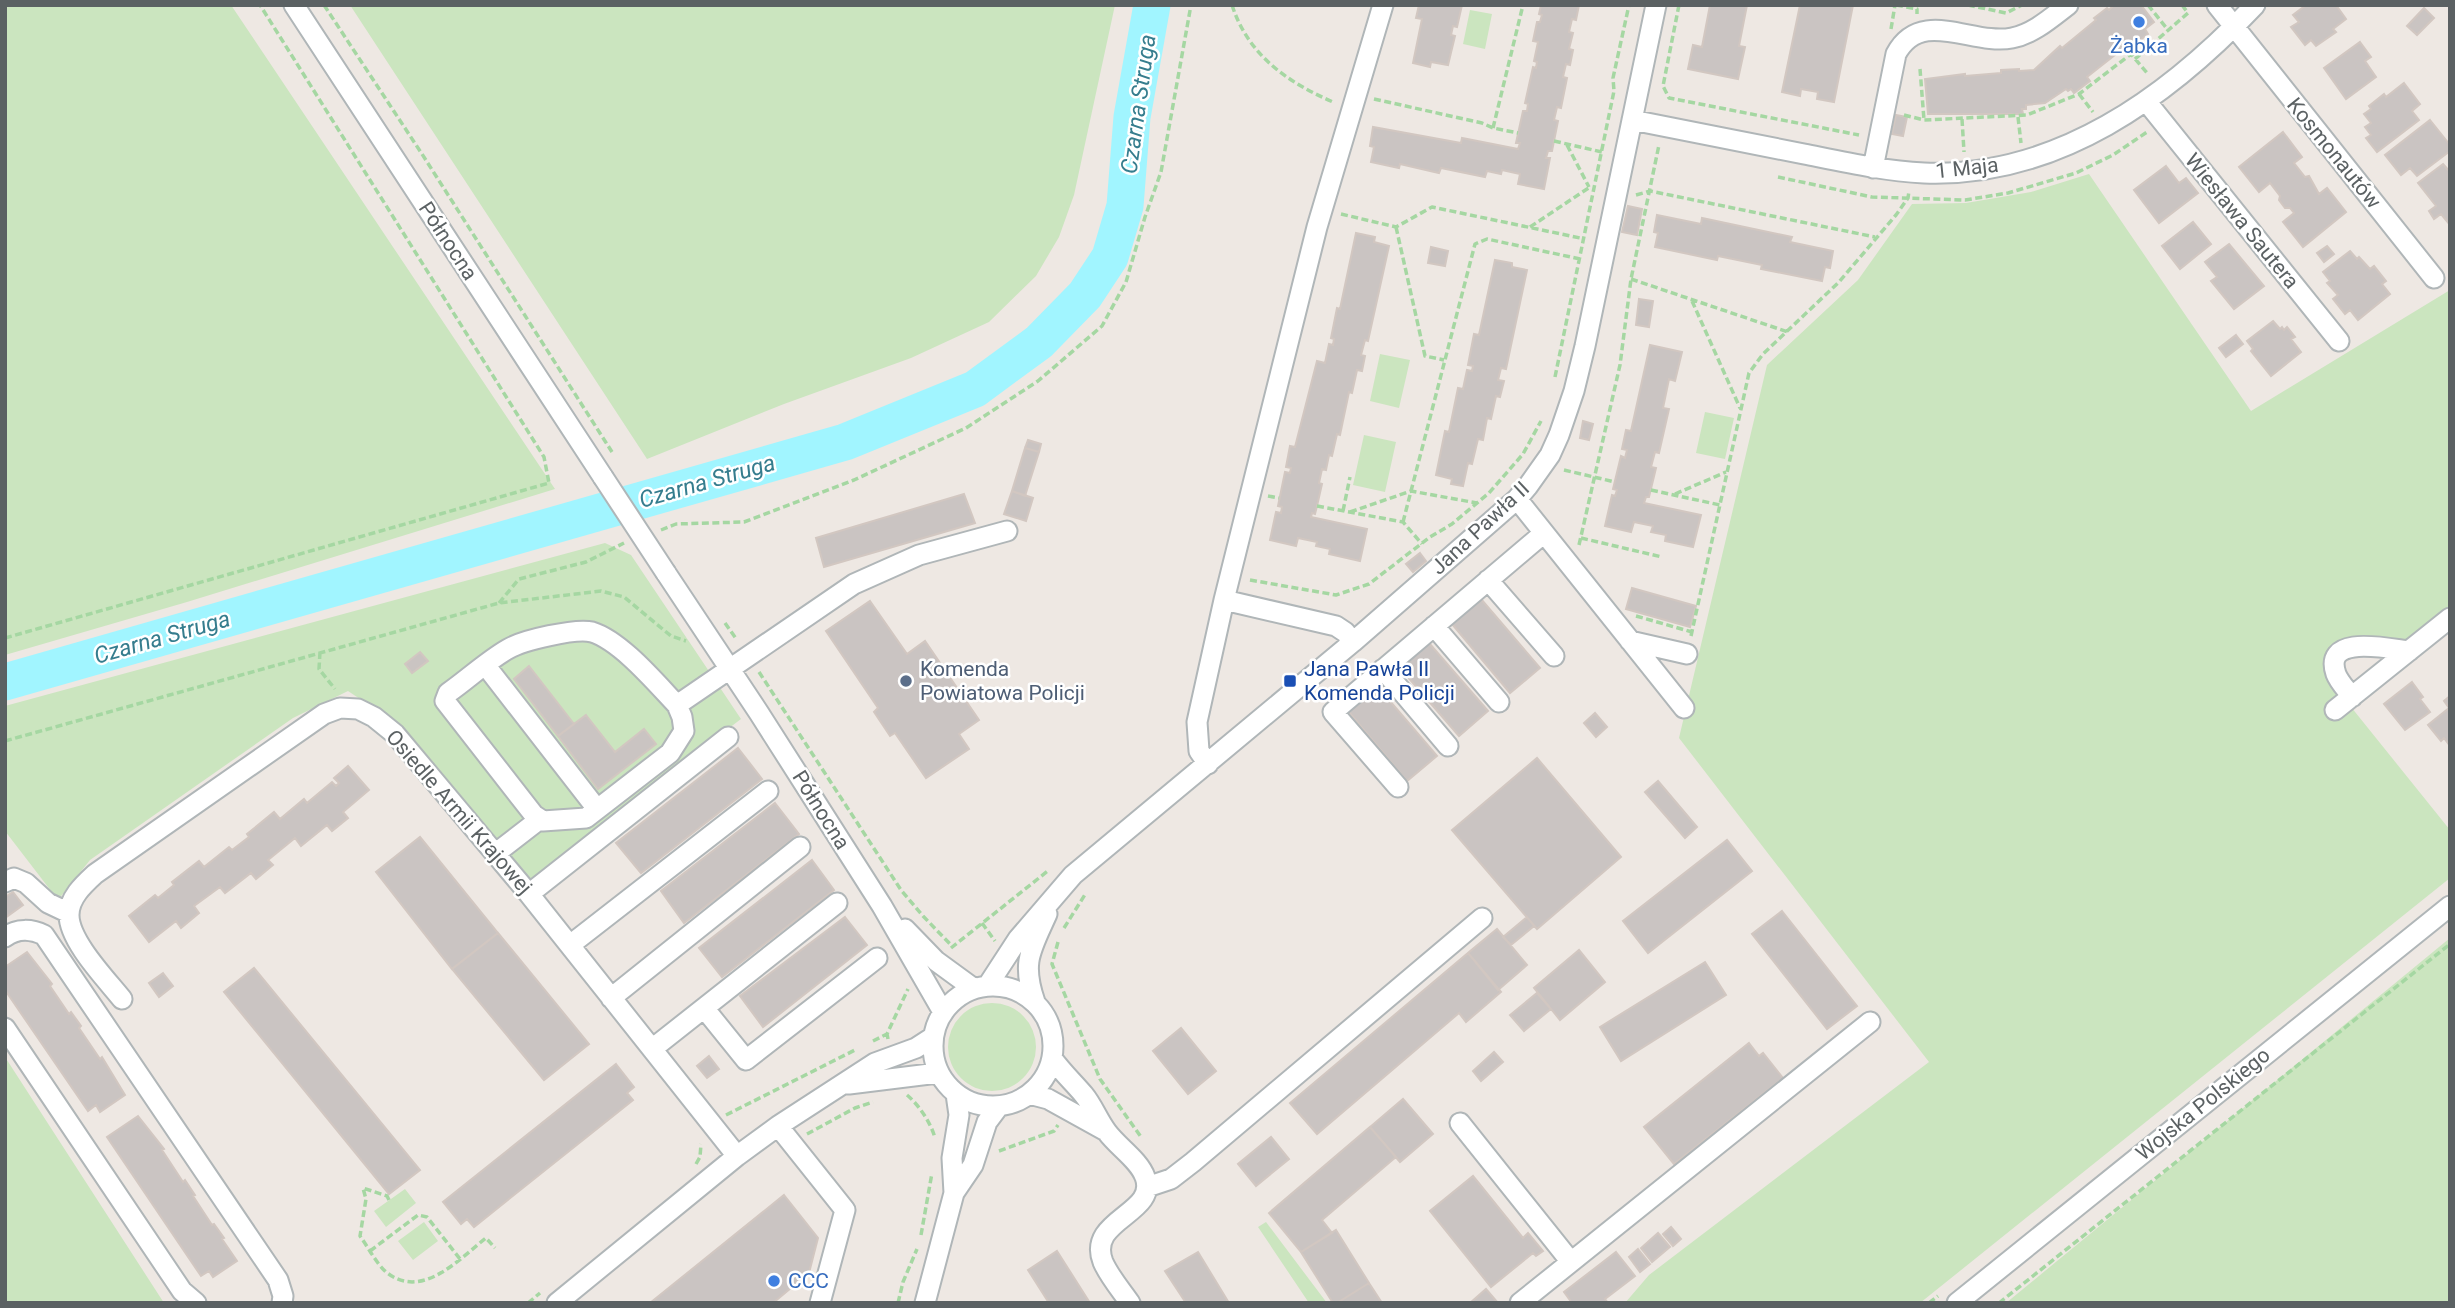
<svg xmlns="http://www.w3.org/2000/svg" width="2455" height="1308" font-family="Roboto,sans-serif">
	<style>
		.green { fill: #cbe5bf }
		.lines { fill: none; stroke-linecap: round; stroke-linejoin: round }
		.river { stroke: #a1f5ff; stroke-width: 37 }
		.building { fill: #cac4c2; stroke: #d2c7c1; stroke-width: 2 }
		.minor-casing { stroke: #b0b6b8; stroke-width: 23 }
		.path { stroke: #a5d7a2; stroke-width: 3.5; stroke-dasharray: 7 3.5; stroke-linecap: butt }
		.minor { stroke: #fff; stroke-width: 19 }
		.minor-bridge-casing { stroke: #b0b6b8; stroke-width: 23; stroke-linecap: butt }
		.minor-bridge { stroke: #fff; stroke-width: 19 }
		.shop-dot { fill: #3f7fe0; stroke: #fff; stroke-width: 2.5 }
		.service-dot { fill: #5c6f8a; stroke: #fff; stroke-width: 2.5 }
		.transit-dot { fill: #1a4fb4; stroke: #fff; stroke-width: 2.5 }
		.labels { text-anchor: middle; stroke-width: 5; stroke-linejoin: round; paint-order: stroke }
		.shop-label { font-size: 21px; fill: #366cbe; stroke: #fff }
		.street-label { font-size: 21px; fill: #5b6163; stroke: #fff }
		.service-label { font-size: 21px; fill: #4e5e75; stroke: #fff; text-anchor: start }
		.transit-label { font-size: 21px; fill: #164399; stroke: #fff; text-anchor: start }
		.water-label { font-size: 23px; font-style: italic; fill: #357d8e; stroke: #fff }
	</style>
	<rect width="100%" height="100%" fill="#eee8e3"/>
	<path class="green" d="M 5,5 L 231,5 L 555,489 L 187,602 L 5,655 Z
		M 350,5 L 1115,5 L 1074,195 L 1059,237 L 1036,276 L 989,322 L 911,358 L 784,404 L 647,459 Z
		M 1470,10 L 1492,14 L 1485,49 L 1463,44 Z
		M 2089,174 L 2251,411 L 2450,290 L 2450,607 L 2408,641 L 2346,640 L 2339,692 L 2450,830 L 2450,878 L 1920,1303 L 1625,1303 L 1649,1275 L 1929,1062 L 1679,738 L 1767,365 L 1858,280 L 1912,204 L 1966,203 L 2031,192 Z
		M 1380,354 L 1410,360 L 1399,408 L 1370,401 Z
		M 1705,412 L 1734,418 L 1725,459 L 1696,453 Z
		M 1364,435 L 1396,442 L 1385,492 L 1353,485 Z
		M 605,543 L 631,555 L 741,719 L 531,879 L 405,729 L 348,691 L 293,718 L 90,860 L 58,900 L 5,831 L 5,706 Z
		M 2450,938 L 2450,1303 L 2006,1303 Z
		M948 1047a44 44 0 1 1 88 0a44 44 0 1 1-88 0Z
		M 5,1057 L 164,1303 L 5,1303 Z
		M 405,1189 L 416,1203 L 386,1227 L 374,1211 Z
		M 424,1222 L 438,1241 L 413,1260 L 398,1241 Z
		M 1266,1222 L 1327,1303 L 1309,1303 L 1258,1227 Z"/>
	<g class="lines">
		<path class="river" d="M 5,682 L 845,442 L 975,389 L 1039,342 L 1085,295 L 1110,257 L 1125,206 L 1132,117 L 1152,5"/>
	</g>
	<path class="building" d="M 1419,5 L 1462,5 L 1457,27 L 1453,26 L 1451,35 L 1455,36 L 1448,65 L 1431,62 L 1430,67 L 1413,63 L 1422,19 L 1416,18 Z
		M 1541,5 L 1579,5 L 1576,20 L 1572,19 L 1569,32 L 1573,33 L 1569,49 L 1573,50 L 1570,65 L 1566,64 L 1563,77 L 1567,78 L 1561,108 L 1557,107 L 1554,120 L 1558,121 L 1552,151 L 1548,151 L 1546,158 L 1550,158 L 1544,189 L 1518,184 L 1520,174 L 1502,170 L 1501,174 L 1487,171 L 1485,177 L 1441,168 L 1439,173 L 1400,164 L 1399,168 L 1371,162 L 1374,147 L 1370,146 L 1373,127 L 1461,143 L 1462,138 L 1518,149 L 1520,143 L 1516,143 L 1523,111 L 1527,111 L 1528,104 L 1525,103 L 1533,67 L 1536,68 L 1537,62 L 1534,61 L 1538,42 L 1533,41 L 1537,22 L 1540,22 L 1542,15 L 1539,14 Z
		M 1710,5 L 1747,5 L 1739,46 L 1745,47 L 1738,79 L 1688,69 L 1693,45 L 1702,47 Z
		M 1800,5 L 1853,5 L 1834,102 L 1817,99 L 1818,92 L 1801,89 L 1800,96 L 1782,92 Z
		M 2114,5 L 2141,5 L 2154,22 L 2145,29 L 2148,34 L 2139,41 L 2137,39 L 2120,51 L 2087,77 L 2090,81 L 2074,93 L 2071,89 L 2068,91 L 2066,89 L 2045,103 L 2026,105 L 2026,109 L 2022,109 L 2023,114 L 1928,114 L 1925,79 L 1965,74 L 1965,76 L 2001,73 L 2001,70 L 2019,69 L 2019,71 L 2034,70 L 2060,46 L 2062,48 L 2096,20 L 2094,18 L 2107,8 L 2109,10 Z
		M 2306,5 L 2336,5 L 2346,19 L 2333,29 L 2336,32 L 2316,46 L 2311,40 L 2305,45 L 2291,27 L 2299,22 L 2293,15 Z
		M 2424,8 L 2434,18 L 2417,35 L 2407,26 Z
		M 2360,42 L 2371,57 L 2365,61 L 2376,77 L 2346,99 L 2324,68 Z
		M 2404,83 L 2420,104 L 2412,111 L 2419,120 L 2377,152 L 2366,138 L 2371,135 L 2365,127 L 2371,123 L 2364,114 L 2371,109 L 2369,106 L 2384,94 L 2386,97 Z
		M 1896,115 L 1907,117 L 1903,136 L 1892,134 Z
		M 2430,120 L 2450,145 L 2450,151 L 2417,176 L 2410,168 L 2401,175 L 2385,155 Z
		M 2283,132 L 2302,157 L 2294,163 L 2305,177 L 2309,176 L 2319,194 L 2327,188 L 2346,212 L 2303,247 L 2283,222 L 2294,213 L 2290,208 L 2285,208 L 2279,200 L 2280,196 L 2270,183 L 2259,192 L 2239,167 Z
		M 2443,164 L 2450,172 L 2450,225 L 2441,214 L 2434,219 L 2429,211 L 2436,206 L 2418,183 Z
		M 2166,166 L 2179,183 L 2186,178 L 2198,193 L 2159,223 L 2134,190 Z
		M 1628,206 L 1642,209 L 1637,235 L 1622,232 Z
		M 1657,215 L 1701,224 L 1702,218 L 1792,237 L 1790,242 L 1833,251 L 1830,268 L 1825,267 L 1822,281 L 1761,269 L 1762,265 L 1718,256 L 1717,260 L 1655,247 L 1658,233 L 1654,232 Z
		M 2193,222 L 2211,244 L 2180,269 L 2162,246 Z
		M 1356,233 L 1375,237 L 1374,242 L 1389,246 L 1368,341 L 1365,340 L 1361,355 L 1365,356 L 1362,371 L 1357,370 L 1352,393 L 1349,392 L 1340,435 L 1337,434 L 1332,456 L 1329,455 L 1326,470 L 1322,469 L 1319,483 L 1322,484 L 1317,506 L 1315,514 L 1312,513 L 1311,517 L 1367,529 L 1360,561 L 1329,554 L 1330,549 L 1316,546 L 1317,542 L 1298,538 L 1296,546 L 1270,540 L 1276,512 L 1281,513 L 1282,507 L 1278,506 L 1285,472 L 1290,473 L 1291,468 L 1286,467 L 1290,446 L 1295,447 L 1317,361 L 1325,363 L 1329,344 L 1333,345 L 1334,339 L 1331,338 L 1337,308 L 1340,309 Z
		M 2229,244 L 2264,286 L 2234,309 L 2211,281 L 2217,277 L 2205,262 Z
		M 2327,246 L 2334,254 L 2324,262 L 2317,253 Z
		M 1431,247 L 1448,251 L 1445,266 L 1428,263 Z
		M 2350,251 L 2357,259 L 2359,257 L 2370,269 L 2374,266 L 2386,281 L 2382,284 L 2390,294 L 2358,320 L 2350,310 L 2345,314 L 2333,299 L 2338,295 L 2327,283 L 2330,281 L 2323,272 Z
		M 1495,260 L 1512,263 L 1512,267 L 1527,270 L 1506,369 L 1501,368 L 1498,380 L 1504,381 L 1500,397 L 1496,396 L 1491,419 L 1487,418 L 1483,440 L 1478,439 L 1472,464 L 1468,463 L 1463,486 L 1451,484 L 1452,479 L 1436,475 L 1445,431 L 1449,432 L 1458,388 L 1463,389 L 1467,370 L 1472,371 L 1473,366 L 1468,365 L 1474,334 L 1479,335 Z
		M 1639,299 L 1653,301 L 1649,327 L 1636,325 Z
		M 2273,321 L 2280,329 L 2282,327 L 2284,330 L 2287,327 L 2295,337 L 2291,339 L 2301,352 L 2271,376 L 2251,351 L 2253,349 L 2247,341 Z
		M 2236,335 L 2243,344 L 2226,357 L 2219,348 Z
		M 1650,345 L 1682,352 L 1675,381 L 1669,379 L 1663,408 L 1669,409 L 1659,453 L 1655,452 L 1651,467 L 1656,468 L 1649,497 L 1646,497 L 1644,503 L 1701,515 L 1693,547 L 1665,541 L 1666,535 L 1651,532 L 1653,526 L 1634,522 L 1631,532 L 1605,526 L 1612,495 L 1615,496 L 1617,490 L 1613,489 L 1621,456 L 1625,458 L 1627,450 L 1622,449 L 1626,430 L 1631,431 Z
		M 1583,421 L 1593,424 L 1589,440 L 1580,438 Z
		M 1028,440 L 1041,444 L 1039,452 L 1025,448 Z
		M 1025,448 L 1039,452 L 1025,496 L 1012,491 Z
		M 1012,491 L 1033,498 L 1026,521 L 1004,514 Z
		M 964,494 L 975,523 L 824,567 L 816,538 Z
		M 1420,553 L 1426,561 L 1413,572 L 1406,564 Z
		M 1632,588 L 1696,606 L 1690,627 L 1626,609 Z
		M 1481,599 L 1540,668 L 1510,693 L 1452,624 Z
		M 870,601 L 907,654 L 925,641 L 979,720 L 959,734 L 969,749 L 926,778 L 895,733 L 890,736 L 874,712 L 878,708 L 826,631 Z
		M 1429,643 L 1488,711 L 1459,736 L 1400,668 Z
		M 420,652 L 428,661 L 412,673 L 405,664 Z
		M 529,666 L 574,724 L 558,736 L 514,679 Z
		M 2412,682 L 2423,697 L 2420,699 L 2430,712 L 2405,730 L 2384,704 Z
		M 1377,686 L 1437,756 L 1407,781 L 1348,711 Z
		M 2450,696 L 2450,746 L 2444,738 L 2441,741 L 2428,725 L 2449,708 L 2444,701 Z
		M 1595,713 L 1607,727 L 1596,737 L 1584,723 Z
		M 586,715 L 615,752 L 644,729 L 656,744 L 598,789 L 558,736 Z
		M 738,748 L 762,779 L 641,873 L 616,843 Z
		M 1537,758 L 1621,857 L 1537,929 L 1452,830 Z
		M 348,766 L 369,790 L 343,812 L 348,818 L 332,831 L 327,825 L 301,846 L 295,838 L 268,860 L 273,865 L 256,879 L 251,873 L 225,893 L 220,887 L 194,906 L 199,913 L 181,928 L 176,921 L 149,942 L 129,916 L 155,895 L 158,898 L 174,885 L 172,882 L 199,861 L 204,867 L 229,847 L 232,850 L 249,837 L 247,834 L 274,812 L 280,819 L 304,799 L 307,803 L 332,782 L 336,786 L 339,783 L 334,778 Z
		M 1658,781 L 1697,827 L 1685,838 L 1645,792 Z
		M 775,803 L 799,834 L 684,923 L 661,891 Z
		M 420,837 L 498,933 L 452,969 L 376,872 Z
		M 1727,840 L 1752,871 L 1648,953 L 1623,921 Z
		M 812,860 L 834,890 L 722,977 L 699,948 Z
		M 13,892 L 23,905 L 5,918 L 5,897 Z
		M 1782,911 L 1857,1006 L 1827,1029 L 1752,934 Z
		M 845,917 L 867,945 L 763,1027 L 740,996 Z
		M 1527,917 L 1534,926 L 1511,945 L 1503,937 Z
		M 1497,929 L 1527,965 L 1498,990 L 1468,953 Z
		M 498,933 L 589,1044 L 544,1080 L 452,969 Z
		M 1579,950 L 1605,982 L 1560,1020 L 1534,988 Z
		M 27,952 L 52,984 L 50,986 L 69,1014 L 71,1012 L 81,1026 L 79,1028 L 100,1059 L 102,1057 L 125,1095 L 100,1112 L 96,1105 L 88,1111 L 5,990 L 5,967 Z
		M 1468,953 L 1501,992 L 1466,1022 L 1459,1013 L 1317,1134 L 1290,1103 Z
		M 1705,962 L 1726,995 L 1621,1061 L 1600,1027 Z
		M 254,968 L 420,1170 L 389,1194 L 224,992 Z
		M 163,973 L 173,986 L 159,997 L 149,983 Z
		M 1537,993 L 1551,1009 L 1524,1031 L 1510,1015 Z
		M 1181,1028 L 1216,1071 L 1188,1094 L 1153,1051 Z
		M 1749,1043 L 1759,1056 L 1763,1053 L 1783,1078 L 1674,1164 L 1644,1127 Z
		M 1494,1052 L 1503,1062 L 1481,1081 L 1473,1071 Z
		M 709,1056 L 719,1069 L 707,1078 L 697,1066 Z
		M 616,1064 L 634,1087 L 627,1093 L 633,1100 L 474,1227 L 467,1219 L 461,1224 L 443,1202 Z
		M 1403,1099 L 1433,1134 L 1400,1162 L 1370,1127 Z
		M 138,1116 L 164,1149 L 162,1150 L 183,1182 L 185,1180 L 195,1195 L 193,1196 L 212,1225 L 214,1224 L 224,1238 L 222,1239 L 237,1261 L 213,1277 L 209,1271 L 201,1276 L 107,1137 Z
		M 1370,1127 L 1396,1157 L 1322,1220 L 1332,1233 L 1301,1252 L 1269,1213 Z
		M 1271,1137 L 1289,1159 L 1256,1186 L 1238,1164 Z
		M 1473,1176 L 1523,1238 L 1528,1233 L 1543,1251 L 1536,1256 L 1533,1253 L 1491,1287 L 1430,1211 Z
		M 784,1195 L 818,1238 L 809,1273 L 773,1303 L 650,1303 Z
		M 1671,1227 L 1681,1239 L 1673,1246 L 1663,1234 Z
		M 1336,1230 L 1369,1283 L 1337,1303 L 1333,1303 L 1301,1252 Z
		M 1658,1233 L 1670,1247 L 1652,1262 L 1641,1248 Z
		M 1638,1249 L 1650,1264 L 1640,1272 L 1629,1257 Z
		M 1057,1251 L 1090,1303 L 1049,1303 L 1028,1270 Z
		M 1198,1252 L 1229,1303 L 1186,1303 L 1165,1271 Z
		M 1616,1252 L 1635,1276 L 1605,1299 L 1608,1303 L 1572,1303 L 1564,1292 Z
		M 1369,1283 L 1382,1303 L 1337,1303 Z
		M 1486,1289 L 1498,1303 L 1470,1303 Z"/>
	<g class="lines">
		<g class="minor-casing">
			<path id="minor" d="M 294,5 L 603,477
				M 2217,5 L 2434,278
				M 2146,101 L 2339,341
				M 1632,120 C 1689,131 1747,143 1804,154 C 1844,162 1884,171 1924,173 C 2057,178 2168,97 2255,5
				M 1873,168 L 1896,54 C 1921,7 1973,46 2012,38 C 2033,34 2051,18 2068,5
				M 1517,499 L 1684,708
				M 666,573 L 759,713 L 882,906 L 943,1012
				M 1488,580 L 1554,656
				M 1224,600 L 1336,626 L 1345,632 L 1353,642
				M 1434,626 L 1499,702
				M 1630,641 L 1687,654
				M 486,666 L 597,809
				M 1383,669 L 1448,746
				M 2352,697 C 2347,690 2339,682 2336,674 C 2322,633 2390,649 2409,651
				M 677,705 L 682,717 L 684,731 L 670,753 L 586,818 L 543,821 L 534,815 L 445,701 L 448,693 C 468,679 487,661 508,649 C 523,640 576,628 592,632 C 621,641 656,683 677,705 L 854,584 L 919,555 L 1007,531
				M 2335,710 L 2450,618
				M 1208,764 L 1199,751 L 1197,722 L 1224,600 L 1317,227 L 1383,5
				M 1398,787 L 1333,712 L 1544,533
				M 496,853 L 540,819
				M 5,882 L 14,878 L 26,883 L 48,903 L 69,913
				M 529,894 L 728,737
				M 905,929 L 936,961 L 973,988
				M 5,937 C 17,928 32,929 44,935 L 278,1280 L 283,1296 L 282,1303
				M 570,945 L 768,791
				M 988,985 L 1018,939 L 1073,875 L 1353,642 L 1517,499 L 1528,486 L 1550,455 L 1559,435 L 1574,391 L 1585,346 L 1656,5
				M933 1046a60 60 0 1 1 120 0a60 60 0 1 1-120 0Z
				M 611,998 L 800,847
				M 122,999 C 106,979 69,941 69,915 C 69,898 83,885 95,874 L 324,714 L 340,708 L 358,709 L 374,717 L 395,734 L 529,894 L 737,1156
				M 1035,1002 C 1021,962 1031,950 1047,914
				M 704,1008 L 746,1060 L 877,958
				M 5,1028 L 182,1291 L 196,1303
				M 652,1049 L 837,903
				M 1052,1058 C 1062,1072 1073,1082 1084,1095 C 1093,1106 1098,1120 1107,1132 C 1118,1147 1139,1160 1145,1177 C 1159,1214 1086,1219 1103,1262 C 1109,1276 1121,1290 1130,1303
				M 849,1084 L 938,1073
				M 1029,1094 L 1048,1099 L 1104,1130
				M 1460,1123 L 1571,1262
				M 778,1126 L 845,1210 L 820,1303
				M 1147,1187 L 1171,1179 L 1193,1162 L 1482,918
				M 954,1193 L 952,1158 L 959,1115 L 956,1094
				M 557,1303 L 737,1156 L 778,1126 L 875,1063 L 916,1048 L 933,1037
				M 925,1303 L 954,1193 L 973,1165 L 987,1122 L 999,1106
				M 1520,1303 L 1870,1022
				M 1957,1303 L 2450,906"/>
		</g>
		<path class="path" d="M 324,5 L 422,154 L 612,452
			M 1232,5 C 1248,55 1287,82 1333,102
			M 1679,5 L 1663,86 L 1669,98 L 1859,135
			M 1896,5 L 1917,9 L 1917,14
			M 1968,5 L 2006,13 L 2022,5
			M 2148,5 L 2168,30
			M 1891,29 L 1895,5
			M 2135,59 L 2188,13 L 2182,5
			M 1920,69 L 1924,120
			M 2079,94 L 2093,112
			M 1374,99 L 1482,123 L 1493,128 L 1518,133
			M 1904,115 L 1924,120 L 2027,115 L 2079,94 L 2131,54 L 2148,74
			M 2018,117 L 2021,143
			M 1962,119 L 1964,152
			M 1493,128 L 1523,5
			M 1554,141 L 1602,152
			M 1567,145 L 1589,187
			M 1778,177 L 1872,197 L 1965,200 L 2008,193 L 2076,173 L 2113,155 L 2147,132
			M 1636,195 L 1650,191 L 1875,237
			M 1341,214 L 1396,227 L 1432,207 L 1585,239
			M 1396,227 L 1425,356 L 1444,360
			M 1530,227 L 1590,187
			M 1631,279 L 1788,332
			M 1692,301 L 1740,408
			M 1555,377 L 1614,91 L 1613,78 L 1629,5
			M 1564,470 L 1615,482
			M 1651,490 L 1720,505
			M 1675,494 L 1726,472
			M 1268,496 L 1279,498
			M 1317,506 L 1403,522 L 1422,544
			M 1343,511 L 1350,477
			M 1350,512 L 1411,491 L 1477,503
			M 1403,522 L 1475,244 L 1487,239 L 1580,259
			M 661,530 L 676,524 L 744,522 L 854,480 L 966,428 L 1038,381 L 1102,326 L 1126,282 L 1145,217 L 1161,172 L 1191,5
			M 1581,538 L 1662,557
			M 1579,545 L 1620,365 L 1631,279 L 1659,145
			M 1250,580 L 1336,595 L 1369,584 L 1430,537 L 1452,524 L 1489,493 L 1523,454 L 1541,421
			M 499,603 L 519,579 L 586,562 L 624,543
			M 1636,616 L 1692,632
			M 725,623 L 737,640
			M 1691,636 L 1749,373 L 1763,354 L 1839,282 L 1896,215 L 1908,198 L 1909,191
			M 5,638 L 549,483 L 544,457 L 260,5
			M 320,652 L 319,669 L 335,689
			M 759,672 L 901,890 L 923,916 L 953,947
			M 5,741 L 499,603 L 601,591 L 624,597 L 671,636 L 686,641
			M 982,923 L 995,941
			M 1064,928 L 1086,893
			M 1058,942 L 1052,964 L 1100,1079 L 1141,1137
			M 951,948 L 1049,870
			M 888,1039 L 887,1034 L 908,989
			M 873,1041 L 887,1034
			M 907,1095 C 919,1105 931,1123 935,1138
			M 726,1115 L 857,1049
			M 807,1134 L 855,1108 L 873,1102
			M 999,1151 L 1054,1131 L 1058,1125
			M 696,1164 L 700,1157 L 701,1144
			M 389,1200 L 387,1196 L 363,1188 L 366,1199 L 360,1236 C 368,1247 376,1263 386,1272 C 422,1301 459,1259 486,1238 L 495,1248
			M 921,1235 L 932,1173
			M 370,1251 L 418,1215 L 427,1217 L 460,1259
			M 528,1303 L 540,1293
			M 898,1303 L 903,1282 L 917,1249
			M 1929,1303 L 1938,1296
			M 1999,1303 L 2450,944"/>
		<use href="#minor" class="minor"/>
		<g class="minor-bridge-casing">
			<path id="minor-bridge" d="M 603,477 L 666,573"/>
		</g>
		<use href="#minor-bridge" class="minor-bridge"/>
	</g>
	<g class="shop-dot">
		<circle cx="2139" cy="22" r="7"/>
		<circle cx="774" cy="1281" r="7"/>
	</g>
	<circle class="service-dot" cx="906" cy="681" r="7"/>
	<rect class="transit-dot" x="1283" y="674" width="14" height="14" rx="3.5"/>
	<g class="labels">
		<g class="shop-label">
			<text x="2139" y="53">Żabka</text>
			<text x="788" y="1288" text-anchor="start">CCC</text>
		</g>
		<g class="street-label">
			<text transform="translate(2334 153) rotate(51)" y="7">Kosmonautów</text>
			<text transform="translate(1967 168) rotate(-6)" y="7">1 Maja</text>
			<text transform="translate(2242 221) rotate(51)" y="7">Wiesława Sautera</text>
			<text transform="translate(448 241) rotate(57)" y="7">Północna</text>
			<text transform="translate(1480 528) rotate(-43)" y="7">Jana Pawła II</text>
			<text transform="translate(821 810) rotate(58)" y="7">Północna</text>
			<text transform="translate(459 812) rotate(49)" y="7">Osiedle Armii Krajowej</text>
			<text transform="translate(2203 1104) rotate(-39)" y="7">Wojska Polskiego</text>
		</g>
		<g class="service-label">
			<text x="920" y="676">Komenda<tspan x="920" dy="24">Powiatowa Policji</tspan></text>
		</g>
		<g class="transit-label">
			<text x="1304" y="676">Jana Pawła II<tspan x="1304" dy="24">Komenda Policji</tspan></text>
		</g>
		<g class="water-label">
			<text transform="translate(1138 104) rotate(-82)" y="8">Czarna Struga</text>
			<text transform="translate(707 481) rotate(-16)" y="8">Czarna Struga</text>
			<text transform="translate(162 637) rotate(-16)" y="8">Czarna Struga</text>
		</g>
	</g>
	<rect width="2455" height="1308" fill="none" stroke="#5b6163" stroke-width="14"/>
</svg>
